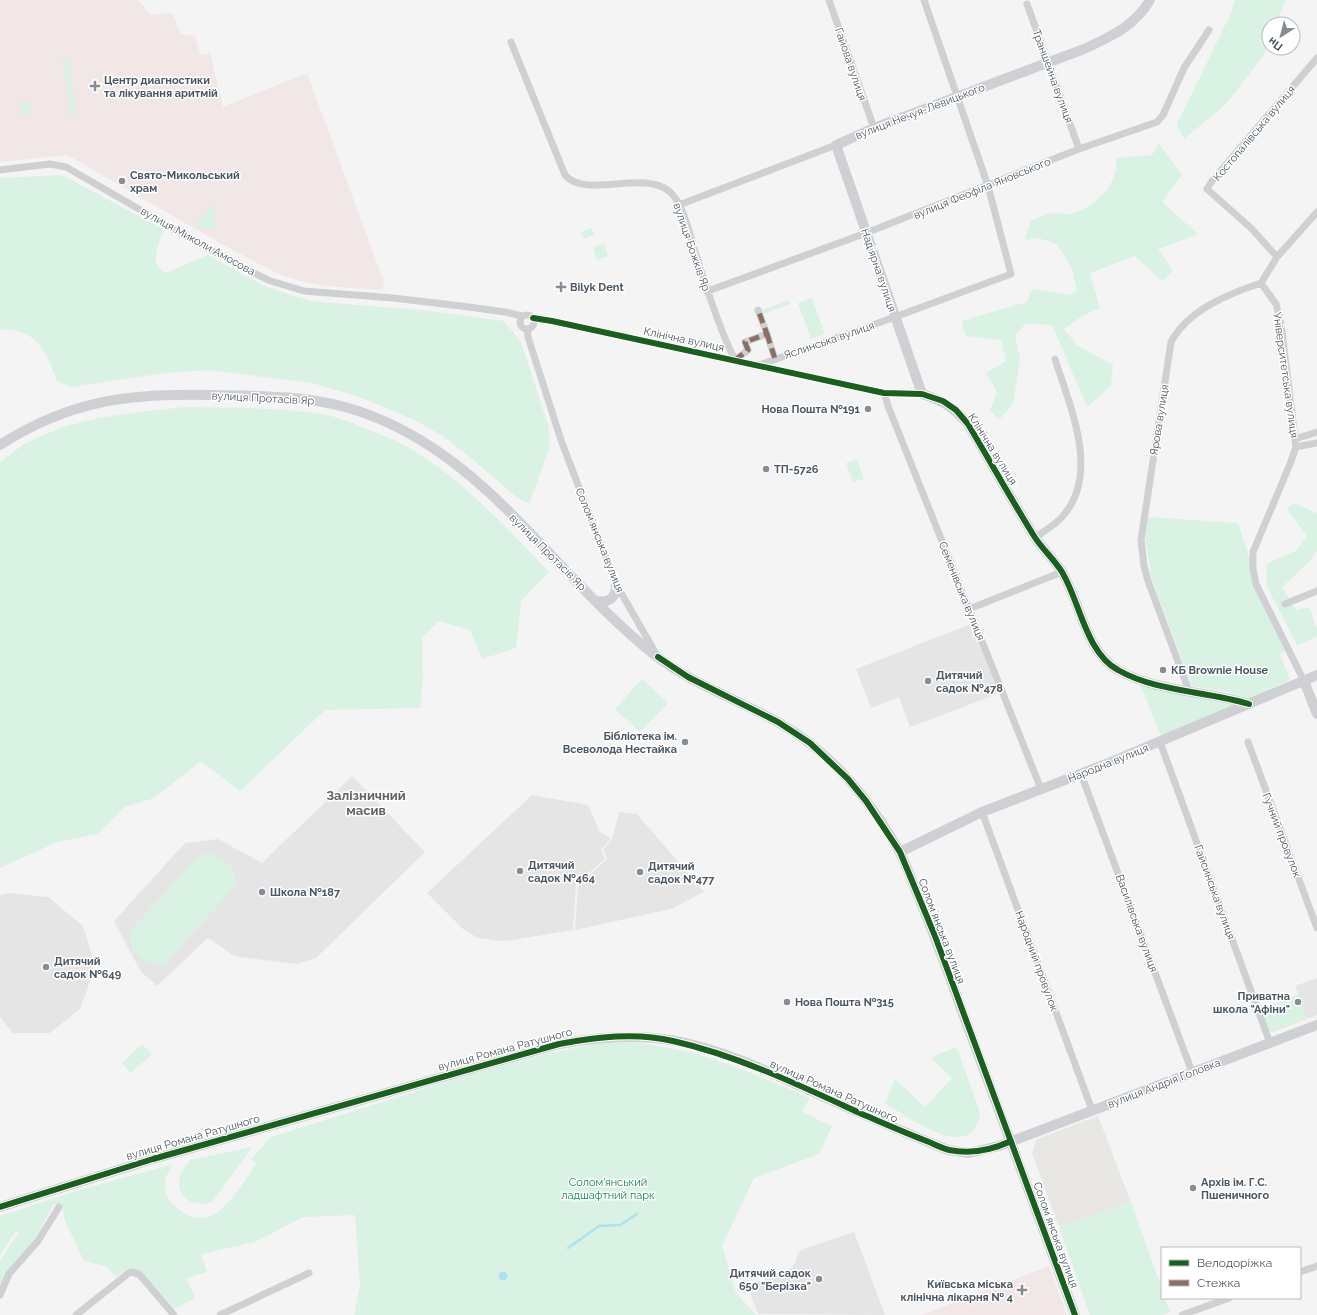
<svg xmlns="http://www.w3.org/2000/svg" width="1317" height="1315" font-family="Raleway,sans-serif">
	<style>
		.commercial { fill: #e8e7e3 }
		.education { fill: #e6e5e6 }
		.medical { fill: #f1e7e6 }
		.green { fill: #d9f2e3 }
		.water { fill: #aee2f0 }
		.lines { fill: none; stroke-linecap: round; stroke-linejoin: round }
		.stream { stroke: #aee2f0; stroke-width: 2.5 }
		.street { stroke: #ced0d2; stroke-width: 7 }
		.secondary { stroke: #ced0d4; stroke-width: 10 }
		.quiet { stroke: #8d6e63; stroke-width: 5; stroke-dasharray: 10 5; stroke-linecap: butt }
		.cycleway-casing { stroke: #fff; stroke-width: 8 }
		.cycleway { stroke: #1b5e20; stroke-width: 6 }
		.poi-dot { fill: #868d94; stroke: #fff; stroke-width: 1.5 }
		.labels { text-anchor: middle; stroke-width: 3; stroke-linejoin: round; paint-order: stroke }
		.street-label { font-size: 11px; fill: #4a5661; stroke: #fff }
		.poi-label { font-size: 11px; font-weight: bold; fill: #4a5661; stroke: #fff; text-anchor: start }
		.park-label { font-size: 11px; fill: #17864f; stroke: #fff }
		.quarter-label { font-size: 13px; font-weight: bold; fill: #5f6368; stroke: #fff }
	</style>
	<rect width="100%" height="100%" fill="#f4f4f4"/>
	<path class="commercial" d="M 1098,1116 L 1131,1202 L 1059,1227 L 1032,1153 L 1037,1139 Z"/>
	<path class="education" d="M 973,623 L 1000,693 L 910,727 L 899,697 L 871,708 L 856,669 Z
		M 352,776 L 425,852 L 316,958 L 297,964 L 239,957 L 233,955 L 208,938 L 157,986 L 141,972 L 114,921 L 185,843 L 218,839 L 262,863 Z
		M 532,795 L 588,805 L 600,832 L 611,838 L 601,850 L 605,859 L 576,884 L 573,930 L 513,940 L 499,941 L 478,938 L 463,929 L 427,893 Z
		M 619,812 L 637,814 L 704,892 L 671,909 L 575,930 L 578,885 L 607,859 L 603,850 L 612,839 Z
		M 10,893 L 48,897 L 83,926 L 92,955 L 91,979 L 80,1009 L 50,1033 L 13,1033 L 0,1017 L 0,895 Z
		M 1317,978 L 1317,1015 L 1269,1033 L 1260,1010 L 1298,995 L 1295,986 Z
		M 854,1232 L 885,1315 L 758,1314 L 747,1285 L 787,1273 L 794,1264 L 799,1252 L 804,1249 Z"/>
	<path class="medical" d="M 0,0 L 138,0 L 151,15 L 172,13 L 181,34 L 195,36 L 200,55 L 210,53 L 223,107 L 307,73 L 384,282 L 382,290 L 325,286 L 300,281 L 276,273 L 227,247 L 67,155 L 0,162 Z
		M 1049,1266 L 1067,1315 L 922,1315 Z"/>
	<path class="green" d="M 1235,0 L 1286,0 L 1276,24 L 1269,24 L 1269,41 L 1263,56 L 1226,104 L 1184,139 L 1177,124 L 1232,11 Z
		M 69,60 L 76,114 L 71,115 L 63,61 Z
		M 29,101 L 31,114 L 23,115 L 21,102 Z
		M 1159,143 L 1175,166 L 1183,174 L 1162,202 L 1198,234 L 1158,249 L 1173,271 L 1162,281 L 1135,256 L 1090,273 L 1100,308 L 1084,315 L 1064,329 L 1077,345 L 1113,365 L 1111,386 L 1087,407 L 1052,325 L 1025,324 L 1015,336 L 1020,359 L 1013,404 L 999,420 L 990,410 L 997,392 L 986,373 L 1006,361 L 1001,340 L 966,336 L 961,321 L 1027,302 L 1032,289 L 1069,295 L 1077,290 L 1072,268 L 1057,244 L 1038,238 L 1025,240 L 1031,220 C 1039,218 1048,213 1055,213 C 1060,212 1066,215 1071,214 C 1094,208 1120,183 1116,158 L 1152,155 Z
		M 62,175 L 161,228 L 163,232 C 159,245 149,261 163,272 L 168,272 L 208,255 L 262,285 L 296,297 L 318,302 L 421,310 L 504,321 L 521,342 L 549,428 L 549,448 L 530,502 L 528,503 L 519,499 L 465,453 L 444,437 L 417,421 L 362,398 L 312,383 L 209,370 L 165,373 L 72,387 L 57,381 C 47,353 35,326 0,330 L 0,178 Z
		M 214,203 L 215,229 L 195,227 Z
		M 591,228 L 594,234 L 584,239 L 581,232 Z
		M 604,244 L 608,256 L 597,260 L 593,247 Z
		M 812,298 L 825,334 L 811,339 L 798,303 Z
		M 789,300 L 790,304 L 763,314 L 762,310 Z
		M 185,407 C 228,408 272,407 315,413 C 333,415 350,422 367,429 C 378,434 390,438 400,443 C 457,473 505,526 549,572 L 521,601 L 516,648 L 482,659 L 470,630 L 439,621 L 422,637 L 423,677 L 420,708 L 325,710 L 240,791 L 201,761 L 154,798 L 125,807 L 97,834 L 57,842 L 0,868 L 0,462 C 10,455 21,445 33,440 C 80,416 133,413 185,407 Z
		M 857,459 L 864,479 L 853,482 L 846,463 Z
		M 1293,503 L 1317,513 L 1317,551 L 1310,561 L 1282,587 L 1296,610 L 1310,607 L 1315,626 L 1317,627 L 1317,637 L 1297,645 L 1266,585 L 1267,564 L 1297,550 L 1307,536 L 1287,509 Z
		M 1148,517 L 1238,523 L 1253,569 L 1289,649 L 1280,654 L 1290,680 L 1248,699 L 1228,692 L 1192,686 L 1152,580 L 1145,538 Z
		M 642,679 L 668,703 L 640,732 L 615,709 Z
		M 1138,680 L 1249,704 L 1163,740 Z
		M 213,854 C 230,863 237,868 235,887 L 164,964 C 140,964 132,956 129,932 L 200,855 Z
		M 1298,996 L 1307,1018 L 1269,1032 L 1261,1010 Z
		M 635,1042 C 657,1046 679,1049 701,1055 C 738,1067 774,1082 810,1098 L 802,1112 L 832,1126 L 819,1154 L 754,1178 L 722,1246 L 736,1293 L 756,1315 L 354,1315 L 360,1286 L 355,1215 L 303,1217 L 255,1242 L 201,1254 L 207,1272 L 186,1278 L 195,1298 L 172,1310 L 139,1271 L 129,1268 L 116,1277 L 106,1266 L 84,1261 L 65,1221 L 61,1203 L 53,1205 L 35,1240 L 0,1291 L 0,1261 L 20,1231 L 15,1232 L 0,1255 L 0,1216 L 69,1193 L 173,1164 C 170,1169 166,1175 165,1181 C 161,1202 189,1223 209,1217 C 225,1212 247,1178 256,1164 L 251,1159 L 271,1137 L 465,1076 L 549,1053 L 599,1043 Z
		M 142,1044 L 152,1054 L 131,1073 L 122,1063 Z
		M 955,1048 L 958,1050 L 980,1113 C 973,1166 908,1117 885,1103 L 895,1079 L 925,1107 L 952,1078 L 932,1059 L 936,1055 Z
		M 252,1147 L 213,1201 C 199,1209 178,1200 179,1182 C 179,1175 185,1166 190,1160 Z
		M 1131,1202 L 1162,1289 L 1162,1298 L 1165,1298 L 1170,1312 L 1162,1315 L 1090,1315 L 1059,1227 Z"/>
	<path class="water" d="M498.5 1276a4.5 4.5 0 1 1 9 0a4.5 4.5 0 1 1-9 0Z"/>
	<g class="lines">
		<path class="stream" d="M 568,1248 L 599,1226 L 620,1225 L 637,1214"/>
		<path class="street" d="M 829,0 L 874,128
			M 1027,4 L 1079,149
			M 511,42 L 565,175 C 585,199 642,170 669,191 C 684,203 691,240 697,258 C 707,290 720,331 735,360 L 748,350 L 745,342 L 767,334 L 758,310
			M 0,170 L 50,164 L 66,167 L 203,246 L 268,280 L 304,291 L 393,298 L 461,306 L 505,312 L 522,316
			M 679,205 L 836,145
			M 1277,257 L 1252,229 L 1207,189 L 1212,181 L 1317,58
			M 1261,283 L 1276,304 L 1281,324 L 1296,447 L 1290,464 L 1253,552 L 1253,569 L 1256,584 L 1304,681
			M 708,291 L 866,233 L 1079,149 L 1157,122 L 1163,115 L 1184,68 L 1209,30
			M520 322a7 7 0 1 1 14 0a7 7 0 1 1-14 0Z
			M 533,318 L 552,321 L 884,393 L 922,394
			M 527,329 L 528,337 L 562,443 L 616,584 L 655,652
			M 767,334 L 775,359
			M 759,365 L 895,317 L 1011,274 L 988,186 L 924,0
			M 884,393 L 888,406 L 1041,789
			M 1295,439 L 1317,432
			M 1296,447 L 1317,443
			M 1035,538 C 1044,531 1055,525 1062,517 C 1101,474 1070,407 1055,359
			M 1285,604 L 1317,591
			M 969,609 L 1062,572
			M 1189,691 L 1148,581 L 1144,566 L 1141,540 L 1171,342 C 1188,310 1228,294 1261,283 L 1277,257 L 1317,212
			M 1160,742 L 1270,1043
			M 1248,742 L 1317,928
			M 1081,774 L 1192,1072
			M 982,812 L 1092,1110
			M 1300,1272 L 1317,1266
			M 0,1295 L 9,1274 L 38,1241 L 59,1207
			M 76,1315 L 130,1272 L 139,1274 L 174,1315
			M 220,1315 L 309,1273
			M 1182,1315 L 1229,1298"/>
		<path class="secondary" d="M 1150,0 C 1135,26 1110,37 1084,49 L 874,128 L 836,145 L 922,394 C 944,401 953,407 968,424 C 990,461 1011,499 1034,536 C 1042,549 1054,559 1062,572 C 1080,602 1086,653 1118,670 C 1156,692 1207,691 1249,704
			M 0,445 C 70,400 130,393 211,395 C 256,396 301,395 345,407 C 482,445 550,573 656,656 C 694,685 740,700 781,724 C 832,753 869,799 898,849 C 906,863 911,879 917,893 C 933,932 948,971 962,1011 C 1000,1112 1037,1214 1075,1315
			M 596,601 C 610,603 616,598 616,584
			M 1304,681 L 1317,714
			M 900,852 L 982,812 L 1106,764 L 1317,675
			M 0,1207 L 153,1159 L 559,1044 C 596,1037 633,1034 671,1040 C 723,1049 774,1074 822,1096 C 863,1114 905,1133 948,1150 L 969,1153 L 999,1146 L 1317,1025"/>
		<path class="quiet" d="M 767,334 L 775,359
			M 735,360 L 748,350 L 745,342 L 767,334 L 758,310"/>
		<g class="cycleway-casing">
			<path id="cycleway" d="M 533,318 L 552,321 L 884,393 L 922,394 L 943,401 L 956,410 L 968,424 C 990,461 1011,499 1034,536 C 1042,549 1054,559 1062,572 C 1080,602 1086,653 1118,670 C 1156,692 1207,691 1249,704
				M 658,657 L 688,677 L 778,722 L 810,743 L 848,779 L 866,801 L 900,852 L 935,936 L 1075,1315
				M 0,1207 L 153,1159 L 559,1044 C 596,1037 636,1032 673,1041 C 739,1056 801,1086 862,1114 C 883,1123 903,1132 924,1140 C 932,1143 941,1148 949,1150 C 970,1154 992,1150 1011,1141"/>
		</g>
		<use href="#cycleway" class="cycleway"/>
	</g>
	<g class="poi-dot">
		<path d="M93 80h4v4h4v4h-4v4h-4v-4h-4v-4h4z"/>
		<circle cx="122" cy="181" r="4"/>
		<path d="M559 281h4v4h4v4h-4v4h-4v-4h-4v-4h4z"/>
		<circle cx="868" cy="409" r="4"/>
		<circle cx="766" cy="469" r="4"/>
		<circle cx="1163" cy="670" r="4"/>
		<circle cx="928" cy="681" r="4"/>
		<circle cx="685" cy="742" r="4"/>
		<circle cx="520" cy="871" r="4"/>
		<circle cx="640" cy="872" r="4"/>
		<circle cx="262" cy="892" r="4"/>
		<circle cx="46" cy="967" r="4"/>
		<circle cx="787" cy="1002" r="4"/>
		<circle cx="1298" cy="1002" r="4"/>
		<circle cx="1193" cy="1188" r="4"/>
		<circle cx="819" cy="1279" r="4"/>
		<path d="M1020 1284h4v4h4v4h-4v4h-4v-4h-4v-4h4z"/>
	</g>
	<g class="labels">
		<g class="street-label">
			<text transform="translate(851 64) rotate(71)" y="4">Гайова вулиця</text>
			<text transform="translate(1053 76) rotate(70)" y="4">Траншейна вулиця</text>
			<text transform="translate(920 111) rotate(-21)" y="4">вулиця Нечуя-Левицького</text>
			<text transform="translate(1254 133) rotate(-50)" y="4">Костопалівська вулиця</text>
			<text transform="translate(982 188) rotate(-22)" y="4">вулиця Феофіла Яновського</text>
			<text transform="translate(198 241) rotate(29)" y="4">вулиця Миколи Амосова</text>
			<text transform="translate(692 247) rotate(71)" y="4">вулиця Божків Яр</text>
			<text transform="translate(879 270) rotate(71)" y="4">Надʼярна вулиця</text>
			<text transform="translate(684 339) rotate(12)" y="4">Клінічна вулиця</text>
			<text transform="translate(829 340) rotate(-19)" y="4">Яслинська вулиця</text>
			<text transform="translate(1286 375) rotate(82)" y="4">Університетська вулиця</text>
			<text transform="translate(263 398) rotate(3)" y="4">вулиця Протасів Яр</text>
			<text transform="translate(1159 420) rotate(-81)" y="4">Ярова вулиця</text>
			<text transform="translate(993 449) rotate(58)" y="4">Клінічна вулиця</text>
			<text transform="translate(600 540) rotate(68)" y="4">Соломʼянська вулиця</text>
			<text transform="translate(548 552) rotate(45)" y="4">вулиця Протасів Яр</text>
			<text transform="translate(962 591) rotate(68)" y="4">Семенівська вулиця</text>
			<text transform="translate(1108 763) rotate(-22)" y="4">Народна вулиця</text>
			<text transform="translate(1282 835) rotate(69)" y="4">Гучний провулок</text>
			<text transform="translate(1215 892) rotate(70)" y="4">Гайсинська вулиця</text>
			<text transform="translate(1137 923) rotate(70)" y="4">Василівська вулиця</text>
			<text transform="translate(942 931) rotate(69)" y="4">Соломʼянська вулиця</text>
			<text transform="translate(1037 961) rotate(70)" y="4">Народний провулок</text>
			<text transform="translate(505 1049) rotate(-15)" y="4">вулиця Романа Ратушного</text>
			<text transform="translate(1164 1083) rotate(-21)" y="4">вулиця Андрія Головка</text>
			<text transform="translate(834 1091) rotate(24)" y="4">вулиця Романа Ратушного</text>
			<text transform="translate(193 1137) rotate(-16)" y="4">вулиця Романа Ратушного</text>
			<text transform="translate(1056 1235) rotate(70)" y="4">Соломʼянська вулиця</text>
		</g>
		<g class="poi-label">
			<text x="104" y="84">Центр диагностики<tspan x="104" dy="13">та лікування аритмій</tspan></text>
			<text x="130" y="179">Свято-Микольський<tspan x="130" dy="13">храм</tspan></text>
			<text x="570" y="291">Bilyk Dent</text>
			<text x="860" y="413" text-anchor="end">Нова Пошта №191</text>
			<text x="774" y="473">ТП-5726</text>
			<text x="1171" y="674">КБ Brownie House</text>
			<text x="936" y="679">Дитячий<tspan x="936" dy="13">садок №478</tspan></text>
			<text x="677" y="740" text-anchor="end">Бібліотека ім.<tspan x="677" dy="13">Всеволода Нестайка</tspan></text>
			<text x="528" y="869">Дитячий<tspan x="528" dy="13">садок №464</tspan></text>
			<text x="648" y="870">Дитячий<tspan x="648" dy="13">садок №477</tspan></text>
			<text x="270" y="896">Школа №187</text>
			<text x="54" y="965">Дитячий<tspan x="54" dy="13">садок №649</tspan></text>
			<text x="1290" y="1000" text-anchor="end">Приватна<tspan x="1290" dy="13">школа "Афіни"</tspan></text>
			<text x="795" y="1006">Нова Пошта №315</text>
			<text x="1201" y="1186">Архів ім. Г.С.<tspan x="1201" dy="13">Пшеничного</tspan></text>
			<text x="811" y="1277" text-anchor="end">Дитячий садок<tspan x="811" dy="13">650 "Берізка"</tspan></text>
			<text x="1013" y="1288" text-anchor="end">Київська міська<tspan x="1013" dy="13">клінічна лікарня № 4</tspan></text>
		</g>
		<g class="park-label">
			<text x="608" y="1186">Солом'янський<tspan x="608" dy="13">ладшафтний парк</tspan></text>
		</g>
		<g class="quarter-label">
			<text x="366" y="800">Залізничний<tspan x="366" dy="15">масив</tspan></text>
		</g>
	</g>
	<rect x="1161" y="1247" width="140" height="52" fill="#ffffff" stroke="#b7bbc0"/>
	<rect x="1169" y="1260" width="20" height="6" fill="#1b5e20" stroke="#b7bbc0"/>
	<text x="1197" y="1267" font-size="12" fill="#4a5661">Велодоріжка</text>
	<rect x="1169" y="1280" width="20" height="6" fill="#8d6e63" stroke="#b7bbc0"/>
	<text x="1197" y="1287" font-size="12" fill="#4a5661">Стежка</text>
	<g transform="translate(1281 36) rotate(216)"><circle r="19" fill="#ffffff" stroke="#b7bbc0"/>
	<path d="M0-3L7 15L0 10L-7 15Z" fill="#868d94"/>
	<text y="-6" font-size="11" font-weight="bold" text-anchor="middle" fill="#4a5661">Пн</text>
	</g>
</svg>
